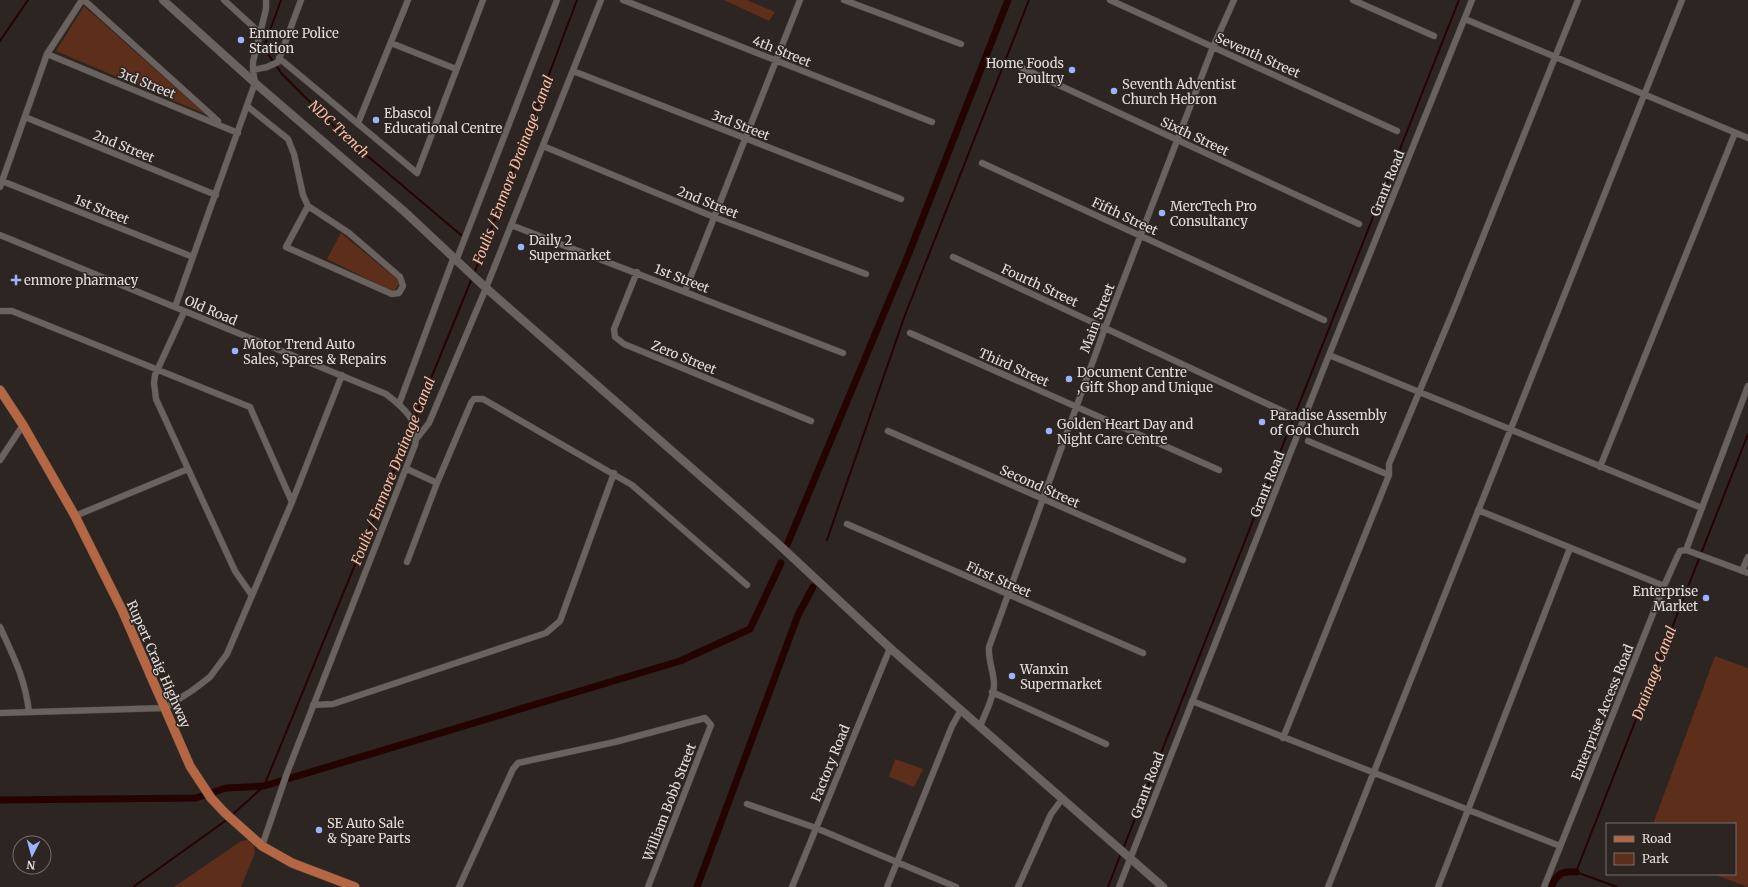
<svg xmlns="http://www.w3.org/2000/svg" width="1748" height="887" font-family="Merriweather,serif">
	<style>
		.green { fill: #5d2e19 }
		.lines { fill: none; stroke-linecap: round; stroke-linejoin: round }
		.stream { stroke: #250300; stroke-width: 2 }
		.canal { stroke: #250300; stroke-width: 7 }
		.minor-casing { stroke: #46403e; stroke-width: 7 }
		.secondary-casing { stroke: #46403e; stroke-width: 9 }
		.primary-casing { stroke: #46403e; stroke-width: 10 }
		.minor { stroke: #6a625f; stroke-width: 6 }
		.secondary { stroke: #6a625f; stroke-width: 8 }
		.primary { stroke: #b46742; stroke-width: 9 }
		.poi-dot { fill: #9eb3fd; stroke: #2c2522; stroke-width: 1.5 }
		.labels { text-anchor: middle; stroke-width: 3; stroke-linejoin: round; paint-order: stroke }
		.poi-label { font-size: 13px; fill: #e3dedc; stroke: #2c2522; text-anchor: start }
		.street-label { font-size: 13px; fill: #e3dedc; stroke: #2c2522 }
		.water-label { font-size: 14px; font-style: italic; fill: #fdbda2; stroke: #2c2522 }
	</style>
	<rect width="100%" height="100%" fill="#2c2522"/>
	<path class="green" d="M 724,0 L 747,0 L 775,12 L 769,21 Z
		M 84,6 L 205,114 L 56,51 Z
		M 341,233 L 398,280 L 399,284 L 395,290 L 392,291 L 327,259 Z
		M 1715,656 L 1748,668 L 1748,887 L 1713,874 L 1735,874 L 1735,824 L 1653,824 Z
		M 895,759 L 923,769 L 914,787 L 889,777 Z
		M 248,840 L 254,846 L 255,853 L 241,887 L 174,887 L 241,841 Z"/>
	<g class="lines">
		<path class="stream" d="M 281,0 L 265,44 L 268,54 L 282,74 L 345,137 L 461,235
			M 0,41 L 28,0
			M 474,274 L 577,0
			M 414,420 L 472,278
			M 827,540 L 905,315 L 1029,0
			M 231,816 L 264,786 L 412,426
			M 1123,849 L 1459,0
			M 133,887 L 228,819
			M 1108,887 L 1121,853
			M 1617,887 L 1576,872 L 1748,434"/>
		<path class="canal" d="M 787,545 L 907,258 L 1008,0
			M 0,800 L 196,798 L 226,788 L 264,786 L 680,661 L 750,629 L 781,563
			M 697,887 L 798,615 L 813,587
			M 1551,887 C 1557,874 1561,871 1576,872"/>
		<g class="minor-casing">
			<path id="minor" d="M 84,0 L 218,121
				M 224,0 L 260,33
				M 623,0 L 932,122
				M 844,0 L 961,44
				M 1110,0 L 1397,131
				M 1353,0 L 1434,36
				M 1465,19 L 1748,138
				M 391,43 L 456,69
				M 47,54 L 238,133
				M 279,58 L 417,173 L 483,0
				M 1022,68 L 1359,224
				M 253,70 L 267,67 L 278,62 L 301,0
				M 573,71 L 901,199
				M 247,106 L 288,139 L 294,154 L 303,195 L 308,206 L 349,233 L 400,277 L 403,286 L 399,293 L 392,294 L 286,247 L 308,206
				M 25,117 L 216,195
				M 358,123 L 408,0
				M 543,146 L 714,217 L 866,274
				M 982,163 L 1324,320
				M 2,181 L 193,257
				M 0,187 L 47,54 L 82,0
				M 511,225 L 843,353
				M 0,235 L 386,394 C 403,407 421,422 415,445 L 287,773 L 262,846
				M 953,257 L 1291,415
				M 456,261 L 557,0
				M 637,272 L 614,329 L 615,337 L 624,344 L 811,421
				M 685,291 L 800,0
				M 175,307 L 255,83 L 253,70 L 253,62 L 266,9 L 266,0
				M 0,311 L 12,311 L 250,407 L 292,502
				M 184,312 L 155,375 L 154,383 L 156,399 L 235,571 L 251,594
				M 910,333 L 1219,470
				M 1329,355 L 1702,508
				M 399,404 L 453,259
				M 888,431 L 1183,560
				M 417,438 L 429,423 L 486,288 L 601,0
				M 1308,441 L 1389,475
				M 0,460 L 23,425
				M 1600,467 L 1735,133
				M 407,469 L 437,483 L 471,403 L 474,399 L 483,399 L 632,485 L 747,585
				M 1478,510 L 1664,586
				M 75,516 L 188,469
				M 847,524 L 1143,653
				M 1686,550 L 1748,386
				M 1686,550 L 1748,573
				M 407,562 L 437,483
				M 1742,571 L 1748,557
				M 0,627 C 14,658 25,678 29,712
				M 992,692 L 1106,744
				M 1192,701 L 1560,846
				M 313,705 L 333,704 L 546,633 L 560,621 L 614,473
				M 0,713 L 165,708 L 193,690 L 210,677 L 227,654 L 292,502 L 342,375
				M 980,727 C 984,715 994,698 994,685 C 994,671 988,662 989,647 L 1105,328 L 1213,47 L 1234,0
				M 1283,738 L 1389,475 L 1389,464 L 1454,309 L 1578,0
				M 747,804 L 816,828 L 956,887
				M 459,887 L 513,769 L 518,763 L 615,742 L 705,718 L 711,725 L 648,887
				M 792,887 L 890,648
				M 887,887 L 952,726 L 961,710
				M 1018,887 L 1051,814 L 1063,798
				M 1119,887 L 1329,355 L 1472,0
				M 1328,887 L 1682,0
				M 1438,887 L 1570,548
				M 1544,887 L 1664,586 L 1678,555 L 1680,551 L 1686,550"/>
		</g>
		<g class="secondary-casing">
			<path id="secondary" d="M 163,0 L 255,83 L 406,213 L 486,288 L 776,542 L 890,648 L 1163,887"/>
		</g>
		<g class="primary-casing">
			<path id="primary" d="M 0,390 L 23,425 L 75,516 L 122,610 L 190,766 L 211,798 L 225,813 L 262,846 L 292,863 L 355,887"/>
		</g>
		<use href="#minor" class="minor"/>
		<use href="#secondary" class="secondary"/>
		<use href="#primary" class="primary"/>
	</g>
	<g class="poi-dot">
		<circle cx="241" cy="40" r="4"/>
		<circle cx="1072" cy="70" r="4"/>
		<circle cx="1114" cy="91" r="4"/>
		<circle cx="376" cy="120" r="4"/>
		<circle cx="1162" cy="213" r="4"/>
		<circle cx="521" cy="247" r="4"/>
		<path d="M14 274h4v4h4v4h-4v4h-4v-4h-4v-4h4z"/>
		<circle cx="235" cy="351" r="4"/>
		<circle cx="1069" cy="379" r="4"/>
		<circle cx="1262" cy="422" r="4"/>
		<circle cx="1049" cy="431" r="4"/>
		<circle cx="1706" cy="598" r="4"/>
		<circle cx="1012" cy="676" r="4"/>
		<circle cx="319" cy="830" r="4"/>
	</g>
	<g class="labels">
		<g class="poi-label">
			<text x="249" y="38">Enmore Police<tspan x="249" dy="15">Station</tspan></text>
			<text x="1064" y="68" text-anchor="end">Home Foods<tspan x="1064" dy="15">Poultry</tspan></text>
			<text x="1122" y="89">Seventh Adventist<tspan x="1122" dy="15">Church Hebron</tspan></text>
			<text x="384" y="118">Ebascol<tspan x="384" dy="15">Educational Centre</tspan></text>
			<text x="1170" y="211">MercTech Pro<tspan x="1170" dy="15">Consultancy</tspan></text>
			<text x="529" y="245">Daily 2<tspan x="529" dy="15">Supermarket</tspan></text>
			<text x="24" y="285">enmore pharmacy</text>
			<text x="243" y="349">Motor Trend Auto<tspan x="243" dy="15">Sales, Spares &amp; Repairs</tspan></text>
			<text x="1077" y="377">Document Centre<tspan x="1077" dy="15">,Gift Shop and Unique</tspan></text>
			<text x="1270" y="420">Paradise Assembly<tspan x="1270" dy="15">of God Church</tspan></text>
			<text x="1057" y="429">Golden Heart Day and<tspan x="1057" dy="15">Night Care Centre</tspan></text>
			<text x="1698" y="596" text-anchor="end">Enterprise<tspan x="1698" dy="15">Market</tspan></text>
			<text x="1020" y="674">Wanxin<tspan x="1020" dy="15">Supermarket</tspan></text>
			<text x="327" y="828">SE Auto Sale<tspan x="327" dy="15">&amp; Spare Parts</tspan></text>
		</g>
		<g class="street-label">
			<text transform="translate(782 51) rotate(22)" y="5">4th Street</text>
			<text transform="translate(1258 55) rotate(24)" y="5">Seventh Street</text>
			<text transform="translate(147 83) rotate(22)" y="5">3rd Street</text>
			<text transform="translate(741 125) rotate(21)" y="5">3rd Street</text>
			<text transform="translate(1195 136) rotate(25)" y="5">Sixth Street</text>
			<text transform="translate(124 146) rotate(22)" y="5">2nd Street</text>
			<text transform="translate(1387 183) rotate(-68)" y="5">Grant Road</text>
			<text transform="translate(708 202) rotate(22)" y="5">2nd Street</text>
			<text transform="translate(102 209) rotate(22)" y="5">1st Street</text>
			<text transform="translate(1125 216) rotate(25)" y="5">Fifth Street</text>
			<text transform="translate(682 278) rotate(21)" y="5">1st Street</text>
			<text transform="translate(1040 285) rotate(25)" y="5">Fourth Street</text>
			<text transform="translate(211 310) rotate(23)" y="5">Old Road</text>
			<text transform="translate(1097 318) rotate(-69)" y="5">Main Street</text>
			<text transform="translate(684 357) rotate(22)" y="5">Zero Street</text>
			<text transform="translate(1014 367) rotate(24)" y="5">Third Street</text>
			<text transform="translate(1267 484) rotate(-68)" y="5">Grant Road</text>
			<text transform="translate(1040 486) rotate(24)" y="5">Second Street</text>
			<text transform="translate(999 579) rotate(24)" y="5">First Street</text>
			<text transform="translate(159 664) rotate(66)" y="5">Rupert Craig Highway</text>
			<text transform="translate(1602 712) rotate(-68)" y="5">Enterprise Access Road</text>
			<text transform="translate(830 763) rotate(-68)" y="5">Factory Road</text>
			<text transform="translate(1147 785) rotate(-69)" y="5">Grant Road</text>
			<text transform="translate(669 802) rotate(-69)" y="5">William Bobb Street</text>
		</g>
		<g class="water-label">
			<text transform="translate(339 129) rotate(43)" y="5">NDC Trench</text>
			<text transform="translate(513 170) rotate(-69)" y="5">Foulis / Enmore Drainage Canal</text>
			<text transform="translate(393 471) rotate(-68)" y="5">Foulis / Enmore Drainage Canal</text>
			<text transform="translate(1654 673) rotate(-69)" y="5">Drainage Canal</text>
		</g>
	</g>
	<rect x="1606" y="823" width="130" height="52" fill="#2c2522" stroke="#756f6c"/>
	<rect x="1614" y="836" width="20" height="6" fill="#b46742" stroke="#756f6c"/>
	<text x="1642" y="843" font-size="12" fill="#e3dedc">Road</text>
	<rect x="1614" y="853" width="20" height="12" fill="#5d2e19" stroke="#756f6c"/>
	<text x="1642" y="863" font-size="12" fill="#e3dedc">Park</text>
	<g transform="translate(32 855) rotate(186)"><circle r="19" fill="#2c2522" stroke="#756f6c"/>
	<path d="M0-3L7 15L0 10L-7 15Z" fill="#9eb3fd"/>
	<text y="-6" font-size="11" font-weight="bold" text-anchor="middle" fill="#e3dedc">N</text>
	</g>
</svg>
